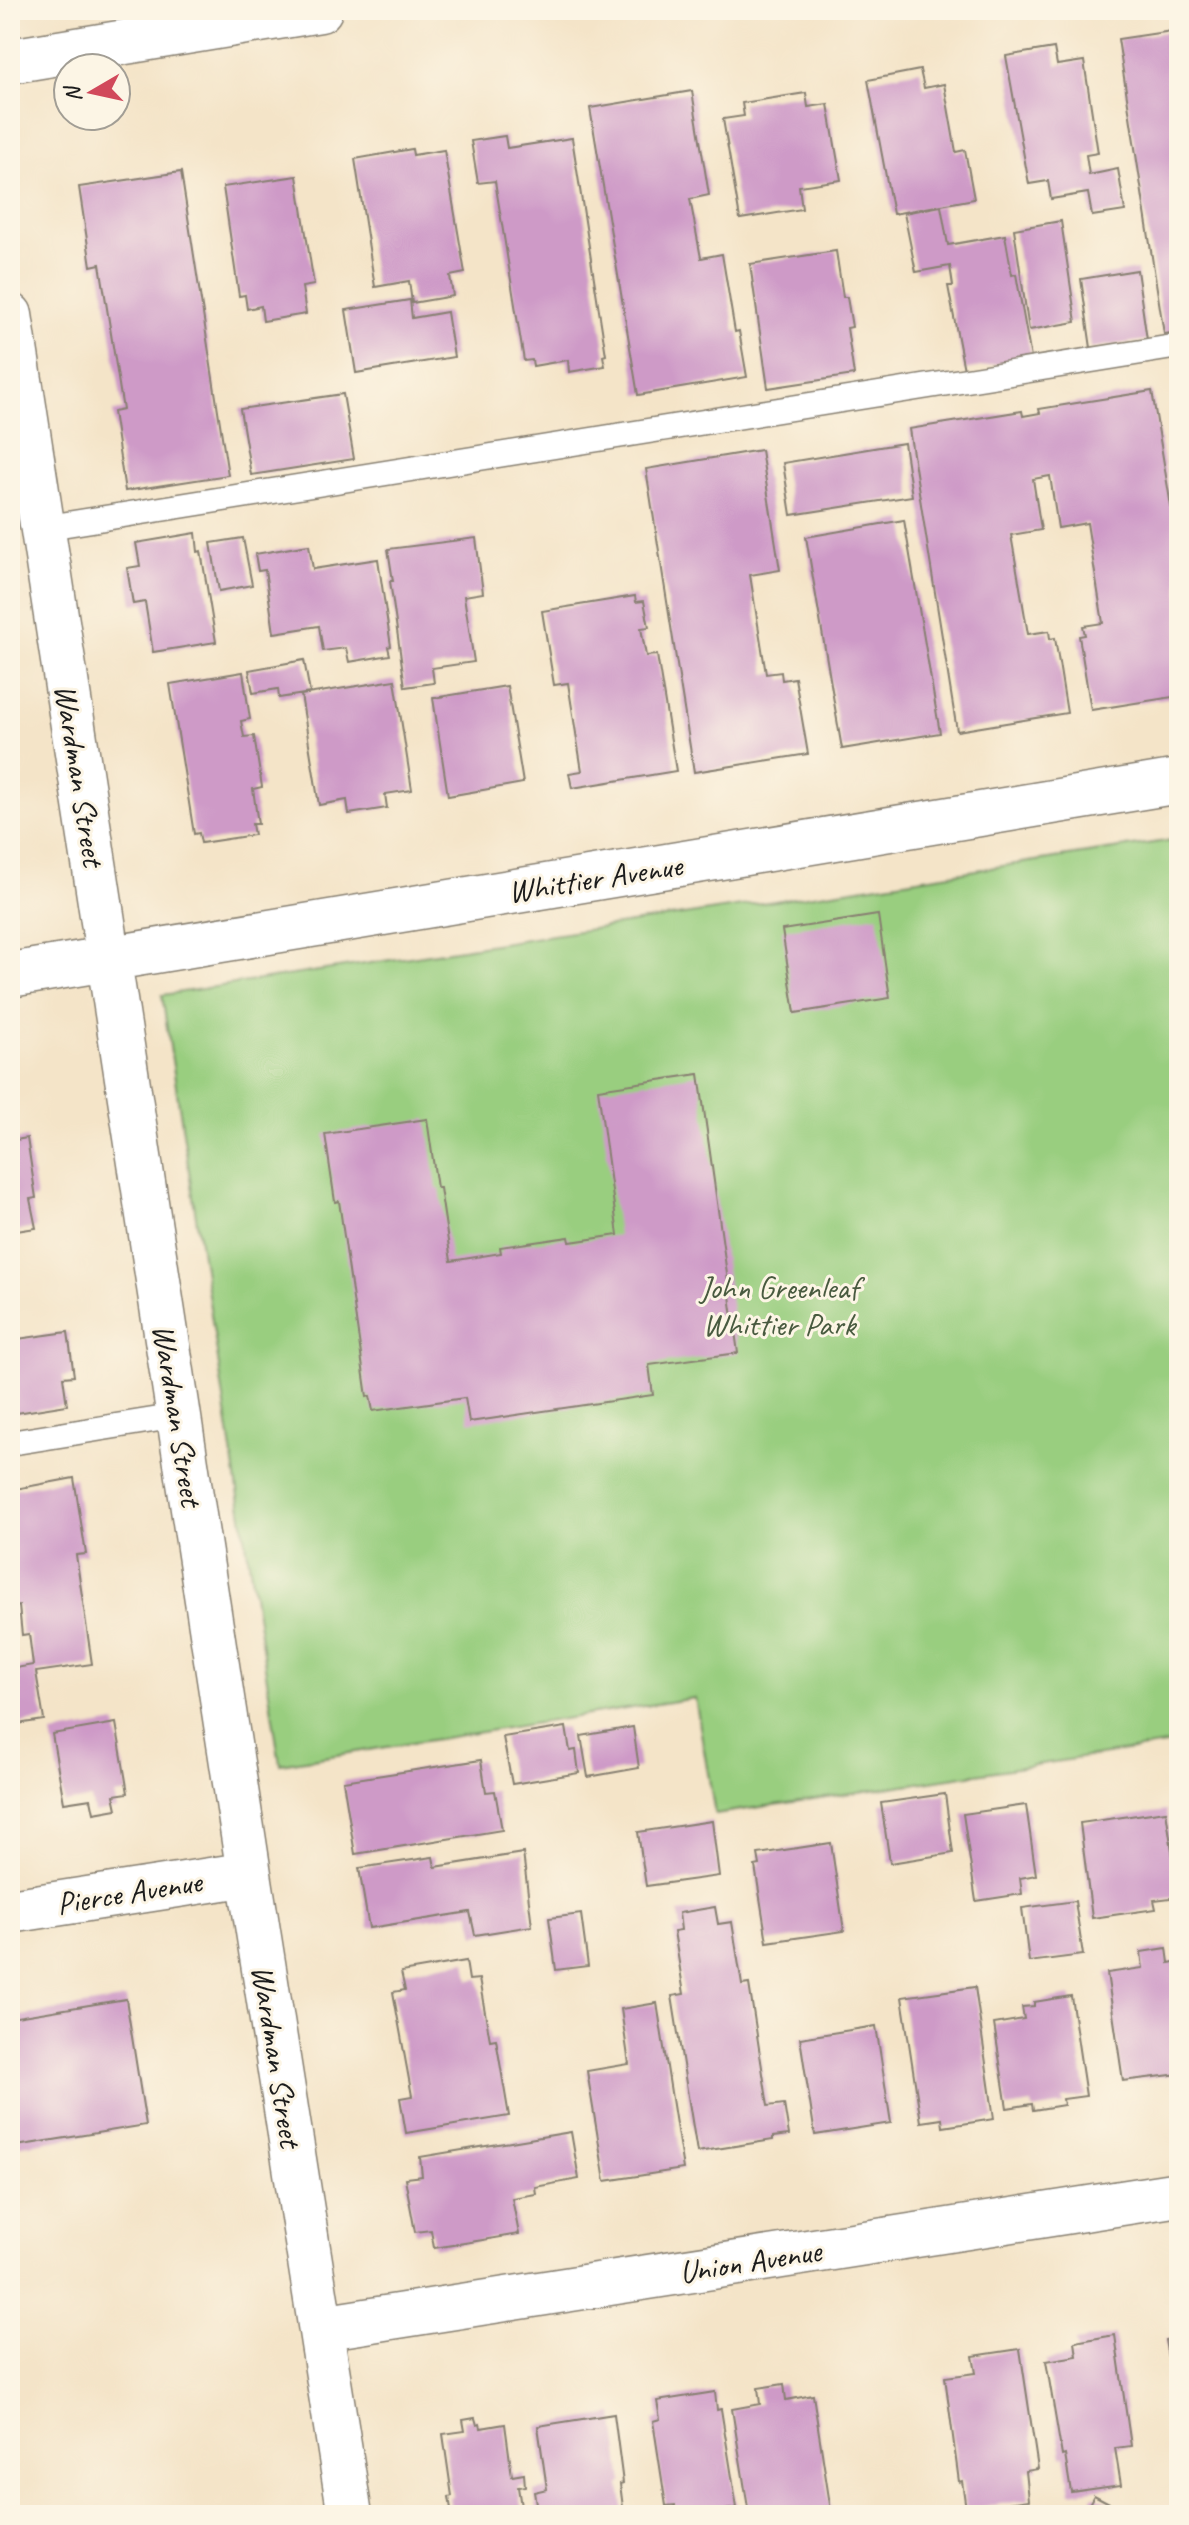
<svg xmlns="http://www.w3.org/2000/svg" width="1189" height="2525" font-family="Caveat,sans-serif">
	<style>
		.green { fill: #99ce7f; stroke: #5a754e; stroke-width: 2 }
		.building { fill: #ce9ac7 }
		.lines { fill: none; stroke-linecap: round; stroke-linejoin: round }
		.service-casing { stroke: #888072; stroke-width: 27 }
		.minor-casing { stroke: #888072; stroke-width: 47 }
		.tertiary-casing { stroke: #888072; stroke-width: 47 }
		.service { stroke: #fff; stroke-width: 24 }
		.minor { stroke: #fff; stroke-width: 44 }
		.tertiary { stroke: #fff; stroke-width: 44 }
		.labels { text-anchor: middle; stroke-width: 6; stroke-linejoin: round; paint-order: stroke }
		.street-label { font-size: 32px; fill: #1c1c1c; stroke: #fcf5e5 }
		.park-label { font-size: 32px; fill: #485a3f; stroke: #fcf5e5 }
	</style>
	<rect width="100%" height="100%" fill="#fcf5e5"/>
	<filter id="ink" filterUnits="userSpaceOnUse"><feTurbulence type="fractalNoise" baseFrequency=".0125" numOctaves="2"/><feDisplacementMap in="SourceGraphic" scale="16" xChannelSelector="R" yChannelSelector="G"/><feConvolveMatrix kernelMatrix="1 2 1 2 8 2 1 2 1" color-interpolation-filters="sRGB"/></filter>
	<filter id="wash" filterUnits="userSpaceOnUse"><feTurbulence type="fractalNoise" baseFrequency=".006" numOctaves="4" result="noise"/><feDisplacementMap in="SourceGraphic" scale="32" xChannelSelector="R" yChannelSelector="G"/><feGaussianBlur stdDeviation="1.8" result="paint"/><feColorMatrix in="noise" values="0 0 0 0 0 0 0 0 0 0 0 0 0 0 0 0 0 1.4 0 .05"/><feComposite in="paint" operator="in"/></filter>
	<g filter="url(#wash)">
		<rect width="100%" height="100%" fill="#f4e4c8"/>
		<path class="green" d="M 1179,839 L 1179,1743 L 715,1814 L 695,1698 L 280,1764 L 162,995 Z"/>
		<g id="blocks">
			<path class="building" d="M 1179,30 L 1179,332 L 1164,334 L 1118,39 Z
				M 1054,48 L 1057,65 L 1084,61 L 1098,153 L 1086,155 L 1089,175 L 1118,169 L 1125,211 L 1092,216 L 1088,193 L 1051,199 L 1048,181 L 1029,184 L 1006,56 Z
				M 920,70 L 924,88 L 944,84 L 956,152 L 965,150 L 974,199 L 893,214 L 868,80 Z
				M 692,91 L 709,195 L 690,199 L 701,258 L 722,254 L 735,332 L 739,331 L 747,377 L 638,395 L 590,108 Z
				M 806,93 L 808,107 L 828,104 L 841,180 L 799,186 L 802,209 L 740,219 L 723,119 L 744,116 L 742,103 Z
				M 505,136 L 507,148 L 572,138 L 606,355 L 603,356 L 605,366 L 569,372 L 568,360 L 533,366 L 532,360 L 524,361 L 495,181 L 478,183 L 471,141 Z
				M 412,149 L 413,155 L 444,150 L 465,273 L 450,276 L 453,296 L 412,303 L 409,281 L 375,287 L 355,159 Z
				M 181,172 L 228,475 L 125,491 L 113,412 L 123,410 L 100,264 L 91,266 L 79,187 Z
				M 297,176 L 314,285 L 302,287 L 306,314 L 263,321 L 261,306 L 247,309 L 245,295 L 239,296 L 223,187 Z
				M 941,206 L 948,245 L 1005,235 L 1012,275 L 1016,274 L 1031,358 L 964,370 L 948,286 L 953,286 L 950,266 L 916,272 L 904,213 Z
				M 1061,221 L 1076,322 L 1029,330 L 1014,229 Z
				M 836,251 L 843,297 L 847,297 L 852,327 L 847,328 L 854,375 L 768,388 L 750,264 Z
				M 1137,270 L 1147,340 L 1091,348 L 1081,279 Z
				M 410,300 L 412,318 L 447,312 L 454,357 L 356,373 L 346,310 Z
				M 1152,391 L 1179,555 L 1179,696 L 1091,710 L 1079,636 L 1085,635 L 1083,626 L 1103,623 L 1087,523 L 1058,528 L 1050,476 L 1033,479 L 1041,530 L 1011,535 L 1028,634 L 1049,631 L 1050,639 L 1055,638 L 1067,713 L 957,731 L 909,429 L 1022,411 L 1023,416 L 1040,413 L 1039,409 Z
				M 343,394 L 354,459 L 251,475 L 240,409 Z
				M 904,443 L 912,496 L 791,515 L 783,463 Z
				M 761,450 L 780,570 L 750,575 L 766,674 L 781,672 L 782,680 L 795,678 L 808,754 L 694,772 L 646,469 Z
				M 904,520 L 940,733 L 842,749 L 806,537 Z
				M 196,533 L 198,552 L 201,551 L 216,642 L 153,652 L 145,602 L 133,604 L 127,568 L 140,566 L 136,543 Z
				M 243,538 L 252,585 L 219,591 L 211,543 Z
				M 476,538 L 483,593 L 464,596 L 474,662 L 432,668 L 434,683 L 405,687 L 390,581 L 393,581 L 388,549 Z
				M 309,545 L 313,569 L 378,559 L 391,646 L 388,647 L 390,655 L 349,662 L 346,648 L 323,651 L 319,626 L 274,633 L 265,570 L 258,571 L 255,554 Z
				M 635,596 L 636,602 L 644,601 L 649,627 L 641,628 L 646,656 L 657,655 L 676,771 L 572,788 L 569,773 L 582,771 L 568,683 L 554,685 L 542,611 Z
				M 304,660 L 310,693 L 279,698 L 278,689 L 253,693 L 249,670 Z
				M 243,672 L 250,719 L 241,721 L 244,737 L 254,736 L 262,787 L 253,789 L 258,824 L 252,824 L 254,835 L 201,843 L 199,833 L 194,834 L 170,684 Z
				M 395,680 L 412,790 L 385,794 L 387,808 L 349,814 L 347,800 L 319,805 L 301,695 Z
				M 507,686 L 523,783 L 448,796 L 433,698 Z
				M 878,915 L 890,998 L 795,1013 L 782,930 Z
				M 699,1074 L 738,1353 L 649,1365 L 653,1395 L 469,1422 L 465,1398 L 373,1411 L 370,1396 L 367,1397 L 339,1201 L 335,1202 L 325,1134 L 427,1119 L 437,1188 L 440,1188 L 451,1261 L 501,1253 L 500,1247 L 569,1237 L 570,1242 L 618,1235 L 598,1089 Z
				M 27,1138 L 36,1198 L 30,1199 L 36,1228 L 10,1232 L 10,1141 Z
				M 68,1332 L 74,1376 L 63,1377 L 67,1405 L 10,1414 L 10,1340 Z
				M 74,1478 L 86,1554 L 76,1555 L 92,1664 L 36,1672 L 44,1720 L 10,1725 L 10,1669 L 33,1665 L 29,1634 L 22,1635 L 19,1606 L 10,1607 L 10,1490 Z
				M 116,1723 L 128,1793 L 114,1795 L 117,1809 L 94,1813 L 91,1799 L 64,1803 L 52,1734 Z
				M 566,1727 L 570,1751 L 576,1750 L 579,1773 L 512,1784 L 503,1737 Z
				M 633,1727 L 639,1768 L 588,1777 L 581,1736 Z
				M 481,1760 L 486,1792 L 495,1791 L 502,1830 L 355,1854 L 343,1781 Z
				M 945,1794 L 953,1853 L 890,1863 L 881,1803 Z
				M 1026,1805 L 1036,1875 L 1020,1878 L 1022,1894 L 976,1901 L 963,1814 Z
				M 1166,1811 L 1179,1897 L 1154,1900 L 1156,1909 L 1092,1918 L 1080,1823 Z
				M 712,1821 L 719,1876 L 646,1886 L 638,1832 Z
				M 831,1843 L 844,1931 L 767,1942 L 755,1866 L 760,1865 L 758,1854 Z
				M 523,1853 L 532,1926 L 475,1935 L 470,1912 L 369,1928 L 359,1868 L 433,1857 L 435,1867 Z
				M 1075,1901 L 1083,1955 L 1029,1962 L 1022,1908 Z
				M 715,1907 L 718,1924 L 732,1922 L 742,1985 L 749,1984 L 768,2106 L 784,2104 L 789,2135 L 773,2137 L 773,2140 L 697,2152 L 672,1996 L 684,1994 L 674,1931 L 681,1930 L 679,1913 Z
				M 581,1914 L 588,1966 L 556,1970 L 549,1918 Z
				M 1167,1948 L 1169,1963 L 1179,1961 L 1179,2074 L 1123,2081 L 1107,1973 L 1143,1968 L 1141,1952 Z
				M 466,1961 L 469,1980 L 479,1979 L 490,2040 L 496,2039 L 509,2116 L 406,2133 L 400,2098 L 412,2096 L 393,1992 L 405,1990 L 401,1972 Z
				M 975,1987 L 994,2119 L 943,2127 L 942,2119 L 921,2122 L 902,1997 Z
				M 1071,1996 L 1086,2096 L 1063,2099 L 1064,2105 L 1033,2110 L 1032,2104 L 1007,2108 L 994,2024 L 1024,2019 L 1022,2007 L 1034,2006 L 1034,2002 Z
				M 126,1999 L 146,2125 L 10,2147 L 10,2018 Z
				M 657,2003 L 683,2169 L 605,2181 L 587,2071 L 629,2064 L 621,2009 Z
				M 876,2026 L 891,2123 L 815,2135 L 800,2038 Z
				M 571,2132 L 579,2179 L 535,2187 L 536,2194 L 512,2198 L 519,2234 L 434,2248 L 431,2230 L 415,2232 L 405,2178 L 422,2176 L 420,2157 Z
				M 1115,2335 L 1131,2446 L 1115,2448 L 1121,2485 L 1071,2492 L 1065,2455 L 1062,2456 L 1046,2361 L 1077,2356 L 1075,2342 Z
				M 1179,2337 L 1179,2410 L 1177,2410 L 1165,2340 Z
				M 1020,2349 L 1038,2469 L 1026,2471 L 1029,2500 L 966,2509 L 962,2481 L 959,2482 L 945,2377 L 976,2373 L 973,2356 Z
				M 784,2384 L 786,2400 L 813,2395 L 831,2511 L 807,2515 L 752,2515 L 750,2508 L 748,2508 L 732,2409 L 760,2404 L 758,2388 Z
				M 715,2392 L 717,2410 L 721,2409 L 737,2508 L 694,2515 L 676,2515 L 675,2505 L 666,2506 L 653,2421 L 660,2419 L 657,2401 Z
				M 614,2414 L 623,2483 L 620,2484 L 624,2515 L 538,2515 L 534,2492 L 547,2489 L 538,2426 Z
				M 475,2418 L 477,2425 L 480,2424 L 481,2428 L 505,2424 L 512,2476 L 524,2474 L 525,2486 L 518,2487 L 522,2513 L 500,2515 L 499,2508 L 487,2510 L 488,2515 L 452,2515 L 449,2497 L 452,2496 L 443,2434 L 465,2431 L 463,2420 Z
				M 1094,2495 L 1132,2515 L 1083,2515 Z"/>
		</g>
	</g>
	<g filter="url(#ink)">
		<use href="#blocks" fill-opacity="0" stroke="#888072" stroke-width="2"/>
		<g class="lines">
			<g class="service-casing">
				<path id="service" d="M 42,528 L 1179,346
					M 10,1443 L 178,1416"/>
			</g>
			<g class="minor-casing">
				<path id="minor" d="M 10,315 L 249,1874 L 350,2515
					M 10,975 L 1179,781
					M 10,1911 L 249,1874
					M 321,2328 L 1179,2194"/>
			</g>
			<g class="tertiary-casing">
				<path id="tertiary" d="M 10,61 L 320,10"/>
			</g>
			<use href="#service" class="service"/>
			<use href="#minor" class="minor"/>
			<use href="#tertiary" class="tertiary"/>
		</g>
	</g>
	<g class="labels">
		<g class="street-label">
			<text transform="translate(80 775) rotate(81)" y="11">Wardman Street</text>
			<text transform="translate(595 878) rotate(-9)" y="11">Whittier Avenue</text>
			<text transform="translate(178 1415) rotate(81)" y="11">Wardman Street</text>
			<text transform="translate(129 1892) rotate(-9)" y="11">Pierce Avenue</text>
			<text transform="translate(277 2056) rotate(81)" y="11">Wardman Street</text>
			<text transform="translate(750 2261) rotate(-9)" y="11">Union Avenue</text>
		</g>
		<g class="park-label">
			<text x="779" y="1298">John Greenleaf<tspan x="779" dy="37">Whittier Park</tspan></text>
		</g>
	</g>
	<rect width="1189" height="2525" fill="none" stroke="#fcf5e5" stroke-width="40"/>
	<g transform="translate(92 92) rotate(261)"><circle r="38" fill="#fcf5e5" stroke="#a29e95" stroke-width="2"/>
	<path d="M0-6L14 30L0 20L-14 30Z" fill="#d1495b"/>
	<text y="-12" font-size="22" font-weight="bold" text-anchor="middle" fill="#1c1c1c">N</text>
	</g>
</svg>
